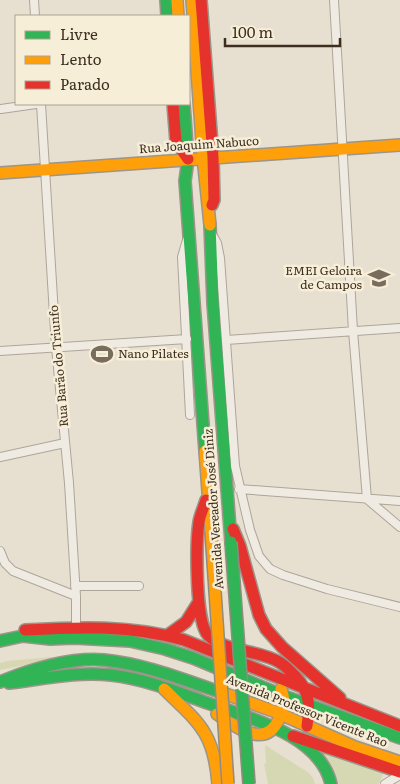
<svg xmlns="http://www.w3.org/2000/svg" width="400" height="784" font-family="Literata,serif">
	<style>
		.green { fill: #d6d7b3 }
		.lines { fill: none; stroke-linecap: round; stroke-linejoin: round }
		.street-casing { stroke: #ada599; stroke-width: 10 }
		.fast-casing { stroke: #9c958a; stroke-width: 14 }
		.slow-casing { stroke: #9c958a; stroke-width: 14 }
		.jam-casing { stroke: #9c958a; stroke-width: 14 }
		.street { stroke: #efebe3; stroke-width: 8 }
		.fast { stroke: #30b455; stroke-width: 11 }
		.slow { stroke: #ff9f0a; stroke-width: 11 }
		.jam { stroke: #e5322d; stroke-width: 11 }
		.fast-bridge-casing { stroke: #928b80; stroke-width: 14; stroke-linecap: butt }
		.slow-bridge-casing { stroke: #928b80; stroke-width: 14; stroke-linecap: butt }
		.fast-bridge { stroke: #30b455; stroke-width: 11 }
		.slow-bridge { stroke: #ff9f0a; stroke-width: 11 }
		.labels { text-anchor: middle; stroke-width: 5; stroke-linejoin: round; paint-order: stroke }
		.street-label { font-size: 12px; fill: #3d2e20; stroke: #f7eed8 }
		.poi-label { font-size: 12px; fill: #3d2e20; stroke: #f7eed8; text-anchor: end }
	</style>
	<rect width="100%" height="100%" fill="#e7e0d1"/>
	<path class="green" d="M 74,655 L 0,670 L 0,663 L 7,661 Z
		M 265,745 L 309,773 L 313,778 L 315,784 L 268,784 L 264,764 L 266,763 Z
		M 313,747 L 381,771 L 383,774 L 380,782 L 378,784 L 336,784 Z"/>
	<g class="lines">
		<g class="street-casing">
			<path id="street" d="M 34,0 L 35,16
				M 334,0 L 353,331 L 367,499 L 400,527
				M 41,104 L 56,347 L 69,483 L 76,596 L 76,627
				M 1,109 L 36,104
				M 213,236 L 217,243 L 220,258 L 235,466 L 250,530 L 259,556 L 270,569 L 283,575 L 327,589 L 400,607
				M 187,240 L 182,257 L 190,415
				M 226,340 L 400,328
				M 0,351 L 187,339
				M 0,457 L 65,443
				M 239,489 L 400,501
				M 0,551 L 5,563 L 13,571 L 76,596
				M 75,586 L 139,586
				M 385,784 L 400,775"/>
		</g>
		<g class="fast-casing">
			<path id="fast" d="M 166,0 L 167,16
				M 184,104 L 188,159 L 185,181 L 205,451
				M 210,225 L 213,303 L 231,542
				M 0,641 L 23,636 L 50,639 L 74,638 L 130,641 L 165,649 L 193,658 L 284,696 L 400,738
				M 0,682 C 32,669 69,657 104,660 C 145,664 184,680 223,693
				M 9,683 C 43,679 77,671 111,675 C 147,679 179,693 213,705 C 253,719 320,736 331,784"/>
		</g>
		<g class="slow-casing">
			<path id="slow" d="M 177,0 L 178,16
				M 192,0 L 203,157 L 210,225
				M 0,173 L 400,145
				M 205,451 L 211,532
				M 164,689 C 199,723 214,732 218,784
				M 223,693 L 276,712 L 355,747 L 400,762
				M 217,714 C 236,727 265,750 279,719 C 284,708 286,700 281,689"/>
		</g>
		<g class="jam-casing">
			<path id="jam" d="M 201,0 L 213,157 L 214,200 L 212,205
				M 173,104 L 176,142 L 188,159
				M 206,500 C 204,507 200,515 199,522 C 196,541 195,622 208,635 C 226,653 257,649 279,662 C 285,665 291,672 296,677 C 310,692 310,706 307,726
				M 233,529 L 240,546 L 259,615 L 266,629 L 282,647 L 340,698
				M 25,630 C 79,627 131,625 184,640 L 400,726
				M 168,635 L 186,622 L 198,603
				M 293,736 L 400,772"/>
		</g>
		<use href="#street" class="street"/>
		<use href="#fast" class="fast"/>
		<use href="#slow" class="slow"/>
		<use href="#jam" class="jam"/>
		<g class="fast-bridge-casing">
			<path id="fast-bridge" d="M 231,542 L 249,784"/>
		</g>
		<g class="slow-bridge-casing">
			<path id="slow-bridge" d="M 211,532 L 228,784"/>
		</g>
		<use href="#fast-bridge" class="fast-bridge"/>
		<use href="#slow-bridge" class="slow-bridge"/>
	</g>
	<defs>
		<g id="school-bare" transform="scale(1.725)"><path d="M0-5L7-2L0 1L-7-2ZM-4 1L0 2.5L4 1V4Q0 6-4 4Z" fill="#786c5e" stroke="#f7eed8" stroke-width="2.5" paint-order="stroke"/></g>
		<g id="stadium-bare" transform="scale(1.725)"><path d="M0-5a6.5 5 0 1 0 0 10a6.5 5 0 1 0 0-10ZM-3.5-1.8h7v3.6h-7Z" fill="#786c5e" stroke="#f7eed8" stroke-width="2.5" paint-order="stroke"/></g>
	</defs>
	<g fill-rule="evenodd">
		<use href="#school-bare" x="379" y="278"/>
		<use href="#stadium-bare" x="102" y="354"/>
	</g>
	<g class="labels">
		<g class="street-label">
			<text transform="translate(199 145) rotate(-4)" y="4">Rua Joaquim Nabuco</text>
			<text transform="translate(59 366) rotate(-95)" y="4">Rua Barão do Triunfo</text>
			<text transform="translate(214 509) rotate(-94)" y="4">Avenida Vereador José Diniz</text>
			<text transform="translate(307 711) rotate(22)" y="4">Avenida Professor Vicente Rao</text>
		</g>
		<g class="poi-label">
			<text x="362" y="275">EMEI Geloira<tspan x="362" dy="14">de Campos</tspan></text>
			<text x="118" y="358" text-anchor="start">Nano Pilates</text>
		</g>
	</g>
	<rect x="15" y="15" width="175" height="90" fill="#f7eed8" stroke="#ada18e"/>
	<rect x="25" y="31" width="25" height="8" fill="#30b455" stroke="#ada18e"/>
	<text x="60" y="40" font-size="15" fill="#3d2e20">Livre</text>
	<rect x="25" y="56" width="25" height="8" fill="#ff9f0a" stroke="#ada18e"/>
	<text x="60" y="65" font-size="15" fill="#3d2e20">Lento</text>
	<rect x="25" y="81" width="25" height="8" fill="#e5322d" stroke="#ada18e"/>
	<text x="60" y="90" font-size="15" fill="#3d2e20">Parado</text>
	<path d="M225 38v8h115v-8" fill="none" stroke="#3d2e20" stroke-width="2.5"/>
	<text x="232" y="38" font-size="15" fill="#3d2e20" stroke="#f7eed8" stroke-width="4" paint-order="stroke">100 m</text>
</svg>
